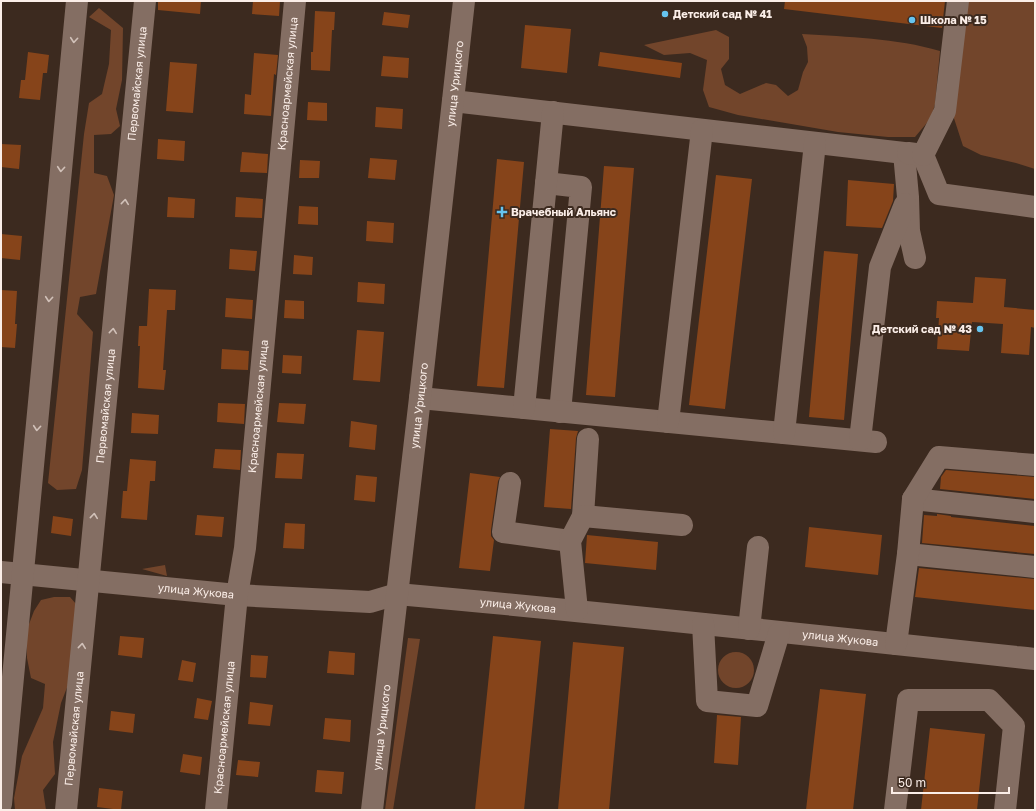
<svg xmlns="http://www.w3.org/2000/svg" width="1036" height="811" font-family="'Golos Text',sans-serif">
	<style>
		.green { fill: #72452b }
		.building { fill: #86441a }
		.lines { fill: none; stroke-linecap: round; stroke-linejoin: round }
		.minor { stroke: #846e63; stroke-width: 22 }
		.oneway { stroke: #d1c1b9 }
		.poi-dot { fill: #66c4ef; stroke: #3c2a1f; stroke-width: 1.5 }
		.labels { text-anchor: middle; stroke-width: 4; stroke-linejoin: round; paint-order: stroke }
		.poi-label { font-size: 11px; font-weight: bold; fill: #fbeee8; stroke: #3c2a1f; text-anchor: start }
		.street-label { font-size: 11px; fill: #fbeee8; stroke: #3c2a1f }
	</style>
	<rect width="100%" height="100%" fill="#3c2a1f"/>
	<path class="green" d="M 964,1 L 1035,1 L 1035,169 L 1016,163 L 981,155 L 963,146 L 951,109 Z
		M 99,8 L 123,28 L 122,80 L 116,109 L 120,126 L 111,134 L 94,135 L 94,173 L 107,176 L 114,195 L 96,294 L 80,297 L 77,314 L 93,332 L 82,470 L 76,489 L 57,490 L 48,483 L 84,134 L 89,103 L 102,94 L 109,64 L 111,30 L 89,17 Z
		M 716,30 L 729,37 L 729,59 L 721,69 L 725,85 L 740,94 L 766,83 L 776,85 L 788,96 L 798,90 L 803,72 L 808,62 L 807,47 L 802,34 C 848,37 896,38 940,51 L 935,104 L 931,118 L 915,137 L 888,137 L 838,132 L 738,115 L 709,107 L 703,90 L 707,60 L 690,53 L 664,55 L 644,45 Z
		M 165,565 L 167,576 L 142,569 Z
		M 54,597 L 70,597 L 76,604 L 68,685 L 61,703 L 53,742 L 55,774 L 43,790 L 46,810 L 15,810 L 14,798 L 22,756 L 43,708 L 45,684 L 31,678 L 27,658 L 26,632 L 34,611 L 41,600 Z
		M 408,638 L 420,639 L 393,810 L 385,810 Z
		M718 670a18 18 0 1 1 36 0a18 18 0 1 1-36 0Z"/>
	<path class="building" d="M 158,1 L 201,1 L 200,14 L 158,10 Z
		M 253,1 L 280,1 L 279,16 L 252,14 Z
		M 785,1 L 945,1 L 942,28 L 784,9 Z
		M 315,11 L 335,12 L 334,30 L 332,30 L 330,71 L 311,70 L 311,52 L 313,52 Z
		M 384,12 L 410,15 L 408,28 L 382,25 Z
		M 525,25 L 571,29 L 567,73 L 521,68 Z
		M 28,52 L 49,55 L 47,73 L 43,73 L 40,100 L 19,98 L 21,80 L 25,80 Z
		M 600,52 L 682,63 L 680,78 L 598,66 Z
		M 254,53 L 278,55 L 276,75 L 274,74 L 271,116 L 244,114 L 245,94 L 251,95 Z
		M 383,56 L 409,58 L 408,78 L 381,76 Z
		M 170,62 L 197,64 L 193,113 L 166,111 Z
		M 308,102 L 327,103 L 327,121 L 307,120 Z
		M 376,107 L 403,109 L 402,129 L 375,127 Z
		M 158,139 L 185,141 L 184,161 L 157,159 Z
		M 1,144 L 21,145 L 19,169 L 1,167 Z
		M 242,152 L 268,154 L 267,173 L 240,172 Z
		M 370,158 L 397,160 L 395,180 L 368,178 Z
		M 497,159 L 524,162 L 504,388 L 477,386 Z
		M 300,160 L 320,161 L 319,178 L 299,178 Z
		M 604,166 L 634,168 L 615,397 L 586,395 Z
		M 716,175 L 752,179 L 725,409 L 689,405 Z
		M 848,180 L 894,184 L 893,201 L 882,228 L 846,226 Z
		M 168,197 L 195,199 L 194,218 L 167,217 Z
		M 236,197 L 263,199 L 262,218 L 235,217 Z
		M 299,206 L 318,207 L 318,225 L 298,224 Z
		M 367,221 L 394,223 L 393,243 L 366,241 Z
		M 1,234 L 22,236 L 20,260 L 1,258 Z
		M 230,249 L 257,251 L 255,271 L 229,269 Z
		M 824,251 L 858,254 L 844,420 L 809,417 Z
		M 294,255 L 313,257 L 312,275 L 293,274 Z
		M 975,277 L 1006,279 L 1004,307 L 1035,310 L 1035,328 L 1031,327 L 1029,355 L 1001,353 L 1003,324 L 972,322 L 969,351 L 937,349 L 939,318 L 936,318 L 937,301 L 973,303 Z
		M 358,282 L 385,284 L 384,304 L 357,302 Z
		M 149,289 L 176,290 L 175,310 L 167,310 L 163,370 L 166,370 L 164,390 L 138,388 L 140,346 L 138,346 L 139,326 L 147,326 Z
		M 1,290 L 17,291 L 15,324 L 17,324 L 15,348 L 1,347 Z
		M 226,298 L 253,300 L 252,319 L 225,317 Z
		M 285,300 L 304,301 L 304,319 L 284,318 Z
		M 357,330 L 384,332 L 380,382 L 353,380 Z
		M 222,349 L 249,351 L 248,370 L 221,369 Z
		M 283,355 L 302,356 L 301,374 L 282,373 Z
		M 218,403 L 245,404 L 244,424 L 217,422 Z
		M 279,403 L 306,404 L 304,424 L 277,422 Z
		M 132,413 L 159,415 L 158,434 L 131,433 Z
		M 351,421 L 377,425 L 375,450 L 349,447 Z
		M 550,429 L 578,431 L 576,438 L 571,509 L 544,507 Z
		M 215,449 L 241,450 L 240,470 L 213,468 Z
		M 277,453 L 304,454 L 302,479 L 275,478 Z
		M 130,459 L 156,461 L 155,481 L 150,481 L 147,520 L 121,518 L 123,491 L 127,491 Z
		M 946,470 L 1035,477 L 1035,499 L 940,489 L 941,477 Z
		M 470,473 L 500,477 L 498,481 L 491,530 L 491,536 L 494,540 L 490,571 L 459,568 Z
		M 356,475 L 377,477 L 375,502 L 354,500 Z
		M 937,514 L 951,516 L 951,517 L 1035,526 L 1035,554 L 922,543 L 924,515 L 937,516 Z
		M 197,515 L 224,517 L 222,537 L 195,535 Z
		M 53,516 L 73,519 L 71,536 L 51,533 Z
		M 285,523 L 305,524 L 304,549 L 283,548 Z
		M 809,527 L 882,535 L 878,575 L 805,567 Z
		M 587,535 L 658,542 L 656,570 L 585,563 Z
		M 919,568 L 1035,579 L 1035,610 L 915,597 Z
		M 120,636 L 144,638 L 142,658 L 118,655 Z
		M 493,636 L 541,641 L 524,810 L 475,810 Z
		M 573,642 L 624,647 L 609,810 L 558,810 Z
		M 329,651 L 355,653 L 354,675 L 327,673 Z
		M 251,655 L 268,656 L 266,678 L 250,677 Z
		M 182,660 L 196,663 L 193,682 L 178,680 Z
		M 820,689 L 866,694 L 853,810 L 806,810 Z
		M 197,698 L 212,701 L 208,720 L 194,718 Z
		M 250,702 L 273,705 L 270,726 L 248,724 Z
		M 111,711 L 135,714 L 133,733 L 109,730 Z
		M 717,715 L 741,717 L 738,765 L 714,763 Z
		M 325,718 L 351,720 L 350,742 L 323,739 Z
		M 930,728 L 985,734 L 977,810 L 921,810 Z
		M 183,754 L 202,757 L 200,775 L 180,772 Z
		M 238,760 L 260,762 L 258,777 L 236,775 Z
		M 317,770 L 344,772 L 342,794 L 315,792 Z
		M 99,788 L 123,791 L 121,810 L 97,807 Z"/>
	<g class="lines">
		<g class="minor">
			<path d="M 453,101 L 904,153 L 908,197 L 909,231 L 915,258"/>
			<path d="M 908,153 L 923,155 L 939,194 L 1035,207"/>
			<path d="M 923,155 L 945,111 L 958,1"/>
			<path d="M 546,183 L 581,187 L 560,412"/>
			<path d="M 420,398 L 876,442"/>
			<path d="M 524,408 L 553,112"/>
			<path d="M 668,422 L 702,130"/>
			<path d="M 784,433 L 815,143"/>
			<path d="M 860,440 L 880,267 L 905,204"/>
			<path d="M 510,483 L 503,532 L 570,541"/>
			<path d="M 913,499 L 1035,512"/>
			<path d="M 583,516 L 588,439"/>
			<path d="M 908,554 L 1035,567"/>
			<path id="s1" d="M 1,572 L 237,595 L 370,602 L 397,594 C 610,613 822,636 1035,659"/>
			<path d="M 577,610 L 570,541 L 583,516 L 682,525"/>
			<path d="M 703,624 L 707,701 L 757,706 L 779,633"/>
			<path d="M 749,629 L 758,547"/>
			<path d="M 896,644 L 908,554 L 913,499 L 939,457 L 1035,465"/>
			<path d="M 1,804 L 77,1"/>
			<path id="s2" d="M 66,810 L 145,1"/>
			<path id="s3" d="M 216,810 L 237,595 L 245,548 L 295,1"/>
			<path id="s4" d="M 372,810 L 420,398 L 464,1"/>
			<path d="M 895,810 L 908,700 L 989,700 L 1014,726 L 1005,810"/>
		</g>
	</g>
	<defs><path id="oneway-chevron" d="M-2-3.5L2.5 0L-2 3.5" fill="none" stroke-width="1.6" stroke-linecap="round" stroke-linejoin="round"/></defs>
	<g class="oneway">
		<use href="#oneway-chevron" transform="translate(74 40) rotate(95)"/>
		<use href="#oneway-chevron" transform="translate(61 169) rotate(95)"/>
		<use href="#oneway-chevron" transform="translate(125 202) rotate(-84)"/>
		<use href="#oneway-chevron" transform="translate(49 299) rotate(95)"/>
		<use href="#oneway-chevron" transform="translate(113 331) rotate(-84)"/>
		<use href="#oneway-chevron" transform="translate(37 428) rotate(95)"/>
		<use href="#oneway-chevron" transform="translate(94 516) rotate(-84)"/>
		<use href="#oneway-chevron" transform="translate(82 646) rotate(-84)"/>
	</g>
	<g class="poi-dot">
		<circle cx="665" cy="14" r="4"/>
		<circle cx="912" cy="20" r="4"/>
		<path d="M500 206h4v4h4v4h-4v4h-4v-4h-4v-4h4z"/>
		<circle cx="980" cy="329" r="4"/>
	</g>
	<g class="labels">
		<g class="poi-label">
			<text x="673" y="18">Детский сад № 41</text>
			<text x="920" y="24">Школа № 15</text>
			<text x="511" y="216">Врачебный Альянс</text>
			<text x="972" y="333" text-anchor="end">Детский сад № 43</text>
		</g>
		<g class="street-label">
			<text dy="4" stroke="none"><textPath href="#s2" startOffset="730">Первомайская улица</textPath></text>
			<text dy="4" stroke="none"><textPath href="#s3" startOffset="730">Красноармейская улица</textPath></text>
			<text dy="4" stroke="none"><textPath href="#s4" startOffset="731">улица Урицкого</textPath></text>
			<text dy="4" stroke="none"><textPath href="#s2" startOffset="406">Первомайская улица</textPath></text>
			<text dy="4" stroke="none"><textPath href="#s3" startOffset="406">Красноармейская улица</textPath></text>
			<text dy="4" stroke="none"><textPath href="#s4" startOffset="407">улица Урицкого</textPath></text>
			<text dy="4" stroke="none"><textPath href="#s1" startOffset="196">улица Жукова</textPath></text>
			<text dy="4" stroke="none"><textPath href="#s1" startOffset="520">улица Жукова</textPath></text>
			<text dy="4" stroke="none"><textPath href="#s1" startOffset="844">улица Жукова</textPath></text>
			<text dy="4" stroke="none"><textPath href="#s4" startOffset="83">улица Урицкого</textPath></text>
			<text dy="4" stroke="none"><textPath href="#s2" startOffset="82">Первомайская улица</textPath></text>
			<text dy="4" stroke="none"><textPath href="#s3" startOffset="83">Красноармейская улица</textPath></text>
		</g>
	</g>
	<rect width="1036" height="811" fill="none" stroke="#fbeee8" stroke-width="4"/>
	<path d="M892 787v6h117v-6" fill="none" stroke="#fbeee8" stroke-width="2"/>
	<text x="898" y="787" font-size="12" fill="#fbeee8" stroke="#3c2a1f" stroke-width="3" paint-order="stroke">50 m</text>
</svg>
